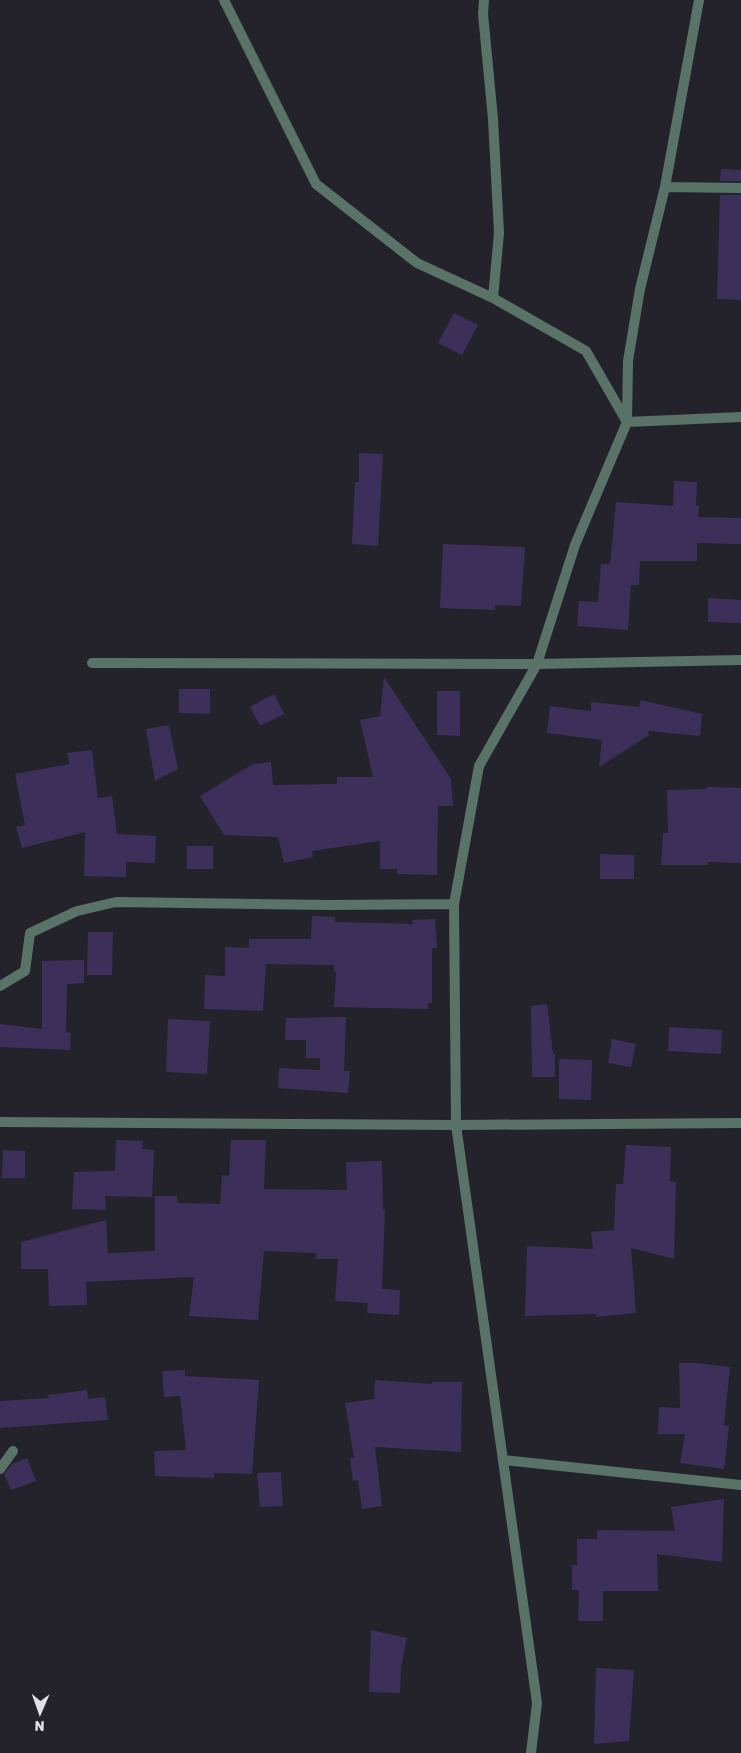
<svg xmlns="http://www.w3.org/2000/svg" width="741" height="1753" font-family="Rubik,sans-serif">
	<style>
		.building { fill: #3c305b }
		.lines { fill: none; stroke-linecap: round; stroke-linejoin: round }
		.minor { stroke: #5a7369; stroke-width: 10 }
	</style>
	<rect width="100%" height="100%" fill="#24222b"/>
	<path class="building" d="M 721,169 L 741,170 L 741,181 L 720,181 Z
		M 720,195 L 741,195 L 741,300 L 717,299 Z
		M 454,313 L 478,325 L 462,355 L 438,343 Z
		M 359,453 L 383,454 L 378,546 L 352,544 L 355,482 L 359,482 Z
		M 674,481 L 697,482 L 696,506 L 699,506 L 698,517 L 741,518 L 741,544 L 697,543 L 697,561 L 640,561 L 639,585 L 631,585 L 628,630 L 577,626 L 579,601 L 598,602 L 601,564 L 610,564 L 616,502 L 673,506 Z
		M 443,544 L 525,547 L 521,606 L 495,605 L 495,610 L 440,608 Z
		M 708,598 L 741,600 L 741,623 L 708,622 Z
		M 384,677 L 451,779 L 453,806 L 438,806 L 437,875 L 397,874 L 397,869 L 380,869 L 380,841 L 312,851 L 313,857 L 284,863 L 278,837 L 224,835 L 200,796 L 253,764 L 271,762 L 273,785 L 337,784 L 337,777 L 373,777 L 360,720 L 380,716 Z
		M 179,689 L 210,689 L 210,714 L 179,713 Z
		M 437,691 L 460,691 L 460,736 L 437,735 Z
		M 274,694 L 284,714 L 260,726 L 250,707 Z
		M 641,700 L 702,714 L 700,736 L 648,731 L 649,735 L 599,767 L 602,740 L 547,733 L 550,706 L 591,711 L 591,702 L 639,707 Z
		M 169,725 L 178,769 L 155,781 L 146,729 Z
		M 92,750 L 98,798 L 112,796 L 117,834 L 156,836 L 155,863 L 126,862 L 126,877 L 84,876 L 85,832 L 22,848 L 16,827 L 25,825 L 15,774 L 69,764 L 67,753 Z
		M 707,787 L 741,788 L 741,863 L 708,862 L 708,865 L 661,865 L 663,833 L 668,833 L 667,790 L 707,789 Z
		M 187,846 L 213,846 L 213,869 L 187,869 Z
		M 600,854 L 634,855 L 634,879 L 600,879 Z
		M 312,916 L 335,917 L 335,922 L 413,924 L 412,920 L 435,919 L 437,948 L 432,948 L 432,1003 L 429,1003 L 427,1009 L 334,1007 L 336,972 L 334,972 L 334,965 L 266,964 L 263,1011 L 204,1009 L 205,975 L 225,976 L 225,947 L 249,948 L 249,939 L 311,939 Z
		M 88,932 L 113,932 L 112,975 L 87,975 Z
		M 84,960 L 84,983 L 67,984 L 66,1032 L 71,1033 L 70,1050 L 0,1047 L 0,1024 L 42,1029 L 42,961 Z
		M 547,1004 L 553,1054 L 555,1054 L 555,1077 L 532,1077 L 531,1006 Z
		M 346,1017 L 344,1071 L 350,1071 L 348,1093 L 278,1088 L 279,1068 L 320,1070 L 320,1058 L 306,1058 L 306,1040 L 285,1040 L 286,1018 Z
		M 168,1019 L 210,1021 L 207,1074 L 166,1072 Z
		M 669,1027 L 722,1030 L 721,1054 L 668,1051 Z
		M 612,1039 L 636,1044 L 631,1067 L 608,1063 Z
		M 559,1059 L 592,1060 L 591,1100 L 559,1099 Z
		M 116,1140 L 143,1141 L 142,1149 L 154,1150 L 152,1197 L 105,1196 L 106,1210 L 72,1209 L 74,1172 L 115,1171 Z
		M 231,1140 L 266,1140 L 264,1189 L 347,1190 L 346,1162 L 382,1161 L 383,1210 L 385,1209 L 382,1289 L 400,1290 L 399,1315 L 367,1313 L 368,1303 L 335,1301 L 338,1259 L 316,1259 L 316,1253 L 264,1251 L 258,1320 L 189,1316 L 194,1277 L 86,1282 L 87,1305 L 49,1306 L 48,1269 L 21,1269 L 21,1242 L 106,1220 L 108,1253 L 155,1251 L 155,1196 L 177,1196 L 178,1203 L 220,1204 L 222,1175 L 229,1176 Z
		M 626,1145 L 671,1147 L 670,1181 L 676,1182 L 674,1259 L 631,1248 L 636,1313 L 596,1317 L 596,1314 L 525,1316 L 527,1246 L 593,1249 L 591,1232 L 614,1230 L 616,1184 L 623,1184 Z
		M 3,1150 L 25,1151 L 25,1178 L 2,1178 Z
		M 679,1363 L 697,1363 L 730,1367 L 724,1425 L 729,1426 L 724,1469 L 680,1463 L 685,1434 L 658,1434 L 659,1407 L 680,1408 Z
		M 185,1370 L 185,1376 L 259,1380 L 252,1474 L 214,1473 L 214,1478 L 155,1476 L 154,1451 L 186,1450 L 180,1396 L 164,1397 L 162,1371 Z
		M 375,1380 L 432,1384 L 432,1382 L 462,1382 L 461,1452 L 375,1447 L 382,1506 L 362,1509 L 358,1480 L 353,1481 L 350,1458 L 354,1458 L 345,1403 L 374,1399 Z
		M 87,1390 L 88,1399 L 105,1397 L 108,1420 L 0,1428 L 0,1401 L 49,1398 L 48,1395 Z
		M 27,1458 L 36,1481 L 11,1490 L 4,1474 L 12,1464 Z
		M 281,1472 L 283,1506 L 260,1507 L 257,1473 Z
		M 724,1499 L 722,1562 L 657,1554 L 658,1591 L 603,1591 L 603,1621 L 578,1621 L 579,1590 L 572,1590 L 572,1565 L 577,1565 L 577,1539 L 597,1539 L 597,1530 L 675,1531 L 671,1507 Z
		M 371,1630 L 407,1638 L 401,1667 L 400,1693 L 369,1692 Z
		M 596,1668 L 634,1670 L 629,1741 L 594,1744 Z"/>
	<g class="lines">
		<path class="minor" d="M 224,0 L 316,184 L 417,263 L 493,298 L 586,351 L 627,422 L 741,417
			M 484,0 L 483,14 L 493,119 L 499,233 L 493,298
			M 665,187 L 741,188
			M 92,663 L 537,664 L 741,660
			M 0,986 L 25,971 L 30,933 L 77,911 L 116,902 L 330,905 L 454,904
			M 0,1122 L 456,1125 L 741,1123
			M 503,1460 L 741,1485
			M 0,1469 L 13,1451
			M 531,1753 L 537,1703 L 456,1125 L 454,904 L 479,766 L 537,664 L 575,545 L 627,422 L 628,361 L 640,289 L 665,187 L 699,0"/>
	</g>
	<g transform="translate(40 1713) rotate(182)" stroke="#24222b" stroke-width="4" paint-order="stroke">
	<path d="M0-4L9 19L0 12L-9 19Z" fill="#e1e0e6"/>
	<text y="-8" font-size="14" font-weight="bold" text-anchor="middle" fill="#e1e0e6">N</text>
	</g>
</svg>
